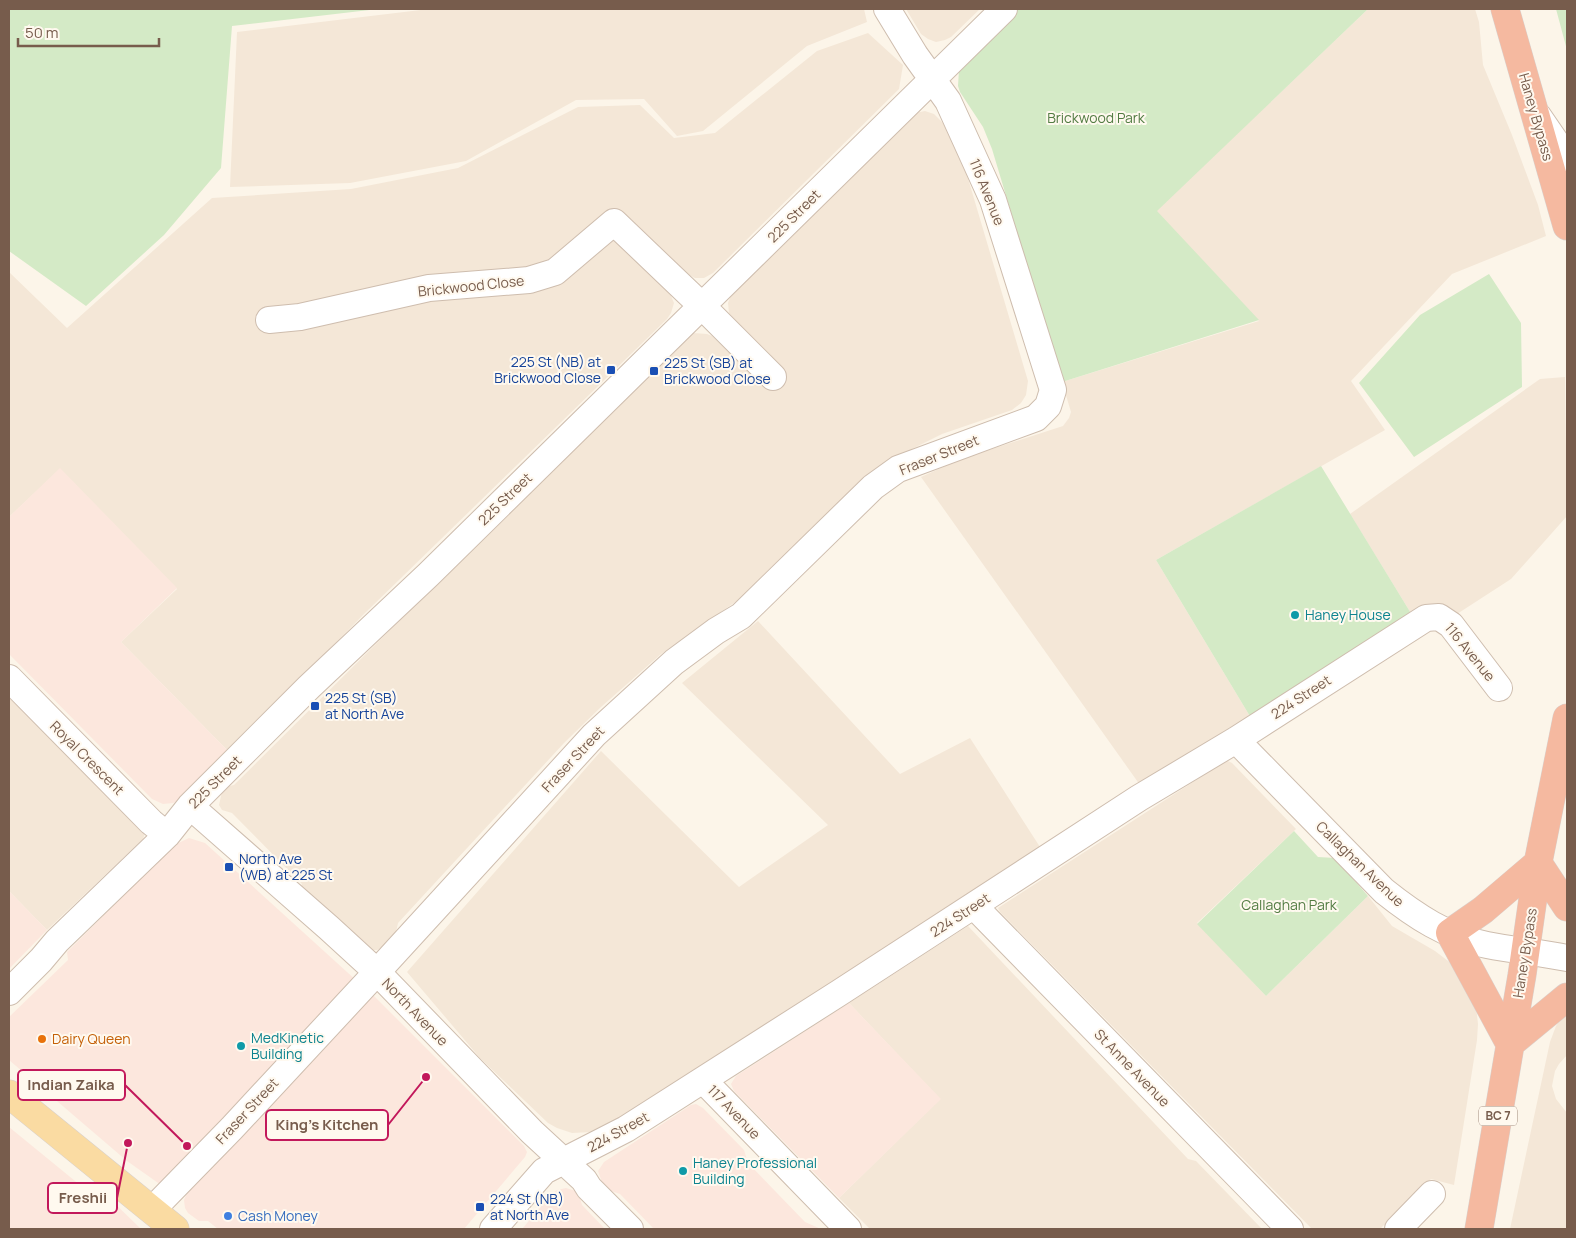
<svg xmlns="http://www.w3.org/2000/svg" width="1576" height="1238" font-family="Manrope,sans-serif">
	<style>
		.residential { fill: #f4e7d7 }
		.commercial { fill: #fce7dd }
		.green { fill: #d4eac6 }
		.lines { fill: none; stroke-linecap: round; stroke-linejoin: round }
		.minor-casing { stroke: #cebdae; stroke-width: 28 }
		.major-casing { stroke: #d9d1cd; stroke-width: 29 }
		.highway-casing { stroke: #d9d1cd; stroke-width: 29 }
		.minor { stroke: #fff; stroke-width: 26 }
		.major { stroke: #fadba2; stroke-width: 28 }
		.highway { stroke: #f5b9a0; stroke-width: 28 }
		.transit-dot { fill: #1a4fb4; stroke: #fff9ef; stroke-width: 2 }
		.culture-dot { fill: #0f9aa8; stroke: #fff9ef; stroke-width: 2 }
		.food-dot { fill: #e8710a; stroke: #fff9ef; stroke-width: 2 }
		.shop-dot { fill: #3f7fe0; stroke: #fff9ef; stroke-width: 2 }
		.labels { text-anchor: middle; stroke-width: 4; stroke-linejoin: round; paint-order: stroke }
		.shield { fill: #fff9ef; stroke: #a08b7d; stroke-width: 1 }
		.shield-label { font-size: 12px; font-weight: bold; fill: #775c4c }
		.street-label { font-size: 14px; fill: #775c4c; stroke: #fff9ef }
		.park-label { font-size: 14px; fill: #537c43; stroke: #fff9ef }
		.transit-label { font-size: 14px; fill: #164399; stroke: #fff9ef; text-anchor: start }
		.culture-label { font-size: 14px; fill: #0d838f; stroke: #fff9ef; text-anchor: start }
		.food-label { font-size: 14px; fill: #c56008; stroke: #fff9ef; text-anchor: start }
		.shop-label { font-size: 14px; fill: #366cbe; stroke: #fff9ef; text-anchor: start }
		.leader { fill: none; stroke: #c2185b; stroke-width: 2 }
		.callout-dot { fill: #c2185b; stroke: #fff9ef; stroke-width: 2 }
		.callout { fill: #fff9ef; stroke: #c2185b; stroke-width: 2 }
		.callout-label { font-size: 15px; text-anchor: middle; font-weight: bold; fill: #775c4c }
	</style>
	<rect width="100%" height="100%" fill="#fcf5e9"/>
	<path class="residential" d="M 429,9 L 864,9 L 867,22 L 807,46 L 703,131 L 677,136 L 644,99 L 576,100 L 466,161 L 350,183 L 230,187 L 237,32 Z
		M 906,9 L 980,9 L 951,37 L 945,40 L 936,42 L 928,39 L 921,34 Z
		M 1368,9 L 1475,9 L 1479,22 L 1483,65 L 1512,135 L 1538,205 L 1546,236 L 1452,274 L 1351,381 L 1385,430 L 1156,560 L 1251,718 L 1140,785 L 921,477 L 961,459 L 1063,426 L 1069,418 L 1071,412 L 1062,382 L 1259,321 L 1156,211 Z
		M 868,33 L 903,65 L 899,89 L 713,273 L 704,278 L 695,278 L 687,274 L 631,219 L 626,249 L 669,291 L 674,303 L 671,313 L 667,319 L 363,615 L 229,752 L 121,642 L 177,589 L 60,469 L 9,517 L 9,272 L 67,328 L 212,198 L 351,189 L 458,168 L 578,107 L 640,105 L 674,138 L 715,133 L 817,51 Z
		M 925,111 L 934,114 L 943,123 L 967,175 L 1028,381 L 1026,395 L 1021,403 L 1012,410 L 942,434 L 912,449 L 851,494 L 748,593 L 661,654 L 601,707 L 564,743 L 398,923 L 396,932 L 383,947 L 377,950 L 369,950 L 299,890 L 302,884 L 232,813 L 222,810 L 219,805 L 222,792 L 225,787 L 234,785 L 684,338 L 693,333 L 707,334 L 712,336 L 737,360 L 753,340 L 729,313 L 728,303 L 731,295 L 915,113 Z
		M 1565,377 L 1567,516 L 1511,579 L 1457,614 L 1448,608 L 1412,615 L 1350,514 L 1540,379 Z
		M 758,621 L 900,774 L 970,738 L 1040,847 L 1000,872 L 991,882 L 630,1116 L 592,1132 L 572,1133 L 557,1128 L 548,1123 L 480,1058 L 407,972 L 601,751 L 739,887 L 828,825 L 682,683 Z
		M 9,696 L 145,833 L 143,839 L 47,930 L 9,891 Z
		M 1228,761 L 1232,763 L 1296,829 L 1197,923 L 1266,996 L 1368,896 L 1392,926 L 1435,951 L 1452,964 L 1476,1006 L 1478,1024 L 1477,1040 L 1454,1185 L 1431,1179 L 1380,1229 L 1312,1229 L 1000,912 L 998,908 L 1224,762 Z
		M 968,926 L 1188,1159 L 1196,1161 L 1262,1229 L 870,1229 L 839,1198 L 940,1099 L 849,1003 Z
		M 1567,1010 L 1567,1055 L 1559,1064 L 1555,1071 L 1552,1086 L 1556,1099 L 1567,1113 L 1567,1229 L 1510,1229 L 1550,1042 L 1556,1026 Z"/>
	<path class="commercial" d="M 60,468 L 177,588 L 121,642 L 229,752 L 179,801 L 173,803 L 163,804 L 152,799 L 9,654 L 9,517 Z
		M 189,838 L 205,843 L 358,982 L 302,1041 L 242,1098 L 161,1185 L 127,1161 L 9,1060 L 9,1017 L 68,960 L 67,952 L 174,845 Z
		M 9,891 L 47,930 L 9,969 Z
		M 373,995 L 524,1146 L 527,1152 L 525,1157 L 464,1229 L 218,1229 L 208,1221 L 199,1221 L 188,1213 L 185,1208 L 184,1200 L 188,1191 Z
		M 849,1003 L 941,1099 L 839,1198 L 734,1091 L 731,1084 L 736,1076 Z
		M 696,1104 L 703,1108 L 744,1150 L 748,1163 L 805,1222 L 821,1229 L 654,1229 L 620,1194 L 608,1190 L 603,1185 L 598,1171 L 604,1162 L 691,1105 Z
		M 9,1127 L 91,1194 L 105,1194 L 141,1229 L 9,1229 Z
		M 566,1188 L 576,1191 L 579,1195 L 582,1205 L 605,1229 L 522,1229 L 550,1196 L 557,1190 Z"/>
	<path class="green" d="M 9,9 L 378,9 L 232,26 L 221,168 L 164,235 L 86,306 L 9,251 Z
		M 1018,9 L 1368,9 L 1157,211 L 1259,320 L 1062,382 L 992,149 L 983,127 L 960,92 L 958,86 L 959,70 L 967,59 Z
		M 1556,9 L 1567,9 L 1567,50 Z
		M 1489,274 L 1521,323 L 1522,387 L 1414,457 L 1359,383 L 1420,315 Z
		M 1321,466 L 1412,615 L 1251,718 L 1156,560 Z
		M 1294,831 L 1318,857 L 1335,858 L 1368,896 L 1266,996 L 1197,924 Z"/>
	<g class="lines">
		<g class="minor-casing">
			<path id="minor" d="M 1538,116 L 1567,158
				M 269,320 L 300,317 L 429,288 L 529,280 L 555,272 L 614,222 L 702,306 L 773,377
				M 9,678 L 151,822 L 167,835
				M 1236,740 L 1384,891 C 1414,915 1448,938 1487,945 C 1513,950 1540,953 1567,958
				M 190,806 L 329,928 L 377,972 L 532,1132 L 584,1180 L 589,1188 L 630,1229
				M 974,906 L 1290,1229
				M 9,992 L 41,960 L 57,941 L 167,835 L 190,806 L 309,687 L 428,575 L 1004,9
				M 703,1080 L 848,1229
				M 152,1210 L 232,1128 L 377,972 L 594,735 L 674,662 L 716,631 L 741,616 L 873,487 L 898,469 L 1036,418 L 1048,406 L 1053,390 L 993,200 L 948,101 L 915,55 L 887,9
				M 493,1229 L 544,1171 L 626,1129 L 839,993 L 1139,798 L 1236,740 L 1426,618 L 1439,617 L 1451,625 L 1499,688
				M 1398,1229 L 1432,1194"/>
		</g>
		<g class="major-casing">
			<path id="major" d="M 9,1094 L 175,1229"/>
		</g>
		<g class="highway-casing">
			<path id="highway" d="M 1505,9 L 1567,226
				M 1538,863 L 1567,907
				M 1510,1044 L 1450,933 L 1483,910 L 1538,863
				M 1510,1044 L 1567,997
				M 1479,1229 L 1522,975 L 1538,863 L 1567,718"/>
		</g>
		<use href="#minor" class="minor"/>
		<use href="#major" class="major"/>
		<use href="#highway" class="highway"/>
	</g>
	<g class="transit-dot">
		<rect x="606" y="365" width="10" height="10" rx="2.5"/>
		<rect x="649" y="366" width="10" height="10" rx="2.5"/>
		<rect x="310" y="701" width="10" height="10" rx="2.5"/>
		<rect x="224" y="862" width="10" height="10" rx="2.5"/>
		<rect x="475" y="1202" width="10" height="10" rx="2.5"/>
	</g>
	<g class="culture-dot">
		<circle cx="1295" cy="615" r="5"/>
		<circle cx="241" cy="1046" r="5"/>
		<circle cx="683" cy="1171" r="5"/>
	</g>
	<circle class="food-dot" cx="42" cy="1039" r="5"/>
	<circle class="shop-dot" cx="228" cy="1216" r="5"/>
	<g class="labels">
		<rect class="shield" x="1479" y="1106.5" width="38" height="19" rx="4"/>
		<g class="shield-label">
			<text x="1498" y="1120">BC 7</text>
		</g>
		<g class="street-label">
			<text transform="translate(1536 117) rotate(74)" y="5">Haney Bypass</text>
			<text transform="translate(987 192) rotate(68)" y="5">116 Avenue</text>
			<text transform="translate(794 216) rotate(-45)" y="5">225 Street</text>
			<text transform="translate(471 286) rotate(-6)" y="5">Brickwood Close</text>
			<text transform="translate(939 455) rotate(-22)" y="5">Fraser Street</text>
			<text transform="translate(505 499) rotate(-44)" y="5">225 Street</text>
			<text transform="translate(1470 652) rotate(51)" y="5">116 Avenue</text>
			<text transform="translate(1301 697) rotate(-33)" y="5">224 Street</text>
			<text transform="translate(87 758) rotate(45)" y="5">Royal Crescent</text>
			<text transform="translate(573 759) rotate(-47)" y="5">Fraser Street</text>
			<text transform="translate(215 782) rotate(-45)" y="5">225 Street</text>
			<text transform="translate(1360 864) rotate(44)" y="5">Callaghan Avenue</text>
			<text transform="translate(960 915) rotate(-33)" y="5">224 Street</text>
			<text transform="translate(1525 953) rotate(-81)" y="5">Haney Bypass</text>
			<text transform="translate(415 1012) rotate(46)" y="5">North Avenue</text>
			<text transform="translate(1132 1068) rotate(46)" y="5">St Anne Avenue</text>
			<text transform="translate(247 1111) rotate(-47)" y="5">Fraser Street</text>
			<text transform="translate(734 1112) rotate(46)" y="5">117 Avenue</text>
			<text transform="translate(618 1132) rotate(-29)" y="5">224 Street</text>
		</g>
		<g class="park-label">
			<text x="1096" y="123">Brickwood Park</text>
			<text x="1289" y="910">Callaghan Park</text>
		</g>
		<g class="transit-label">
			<text x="601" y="367" text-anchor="end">225 St (NB) at<tspan x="601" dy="16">Brickwood Close</tspan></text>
			<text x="664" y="368">225 St (SB) at<tspan x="664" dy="16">Brickwood Close</tspan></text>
			<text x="325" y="703">225 St (SB)<tspan x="325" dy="16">at North Ave</tspan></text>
			<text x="239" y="864">North Ave<tspan x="239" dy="16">(WB) at 225 St</tspan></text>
			<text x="490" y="1204">224 St (NB)<tspan x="490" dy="16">at North Ave</tspan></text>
		</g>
		<g class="culture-label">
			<text x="1305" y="620">Haney House</text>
			<text x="251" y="1043">MedKinetic<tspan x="251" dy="16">Building</tspan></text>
			<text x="693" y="1168">Haney Professional<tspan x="693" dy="16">Building</tspan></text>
		</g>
		<g class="food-label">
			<text x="52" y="1044">Dairy Queen</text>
		</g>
		<g class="shop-label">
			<text x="238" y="1221">Cash Money</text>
		</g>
	</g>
	<path class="leader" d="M187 1146L125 1085M426 1077L388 1125M128 1143L117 1198"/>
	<g class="callout-dot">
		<circle cx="187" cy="1146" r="5"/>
		<circle cx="426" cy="1077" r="5"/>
		<circle cx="128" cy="1143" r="5"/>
	</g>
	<g class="callout">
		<rect x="18" y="1070" width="107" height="30" rx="5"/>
		<rect x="266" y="1110" width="122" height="30" rx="5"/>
		<rect x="48" y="1183" width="69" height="30" rx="5"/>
	</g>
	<g class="callout-label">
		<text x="71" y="1090">Indian Zaika</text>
		<text x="327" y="1130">King's Kitchen</text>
		<text x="83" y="1203">Freshii</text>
	</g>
	<rect width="1576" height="1238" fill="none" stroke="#775c4c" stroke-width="20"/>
	<path d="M18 38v8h141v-8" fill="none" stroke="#775c4c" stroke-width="2.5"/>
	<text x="25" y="38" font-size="15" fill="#775c4c" stroke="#fff9ef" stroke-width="4" paint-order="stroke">50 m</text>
</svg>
